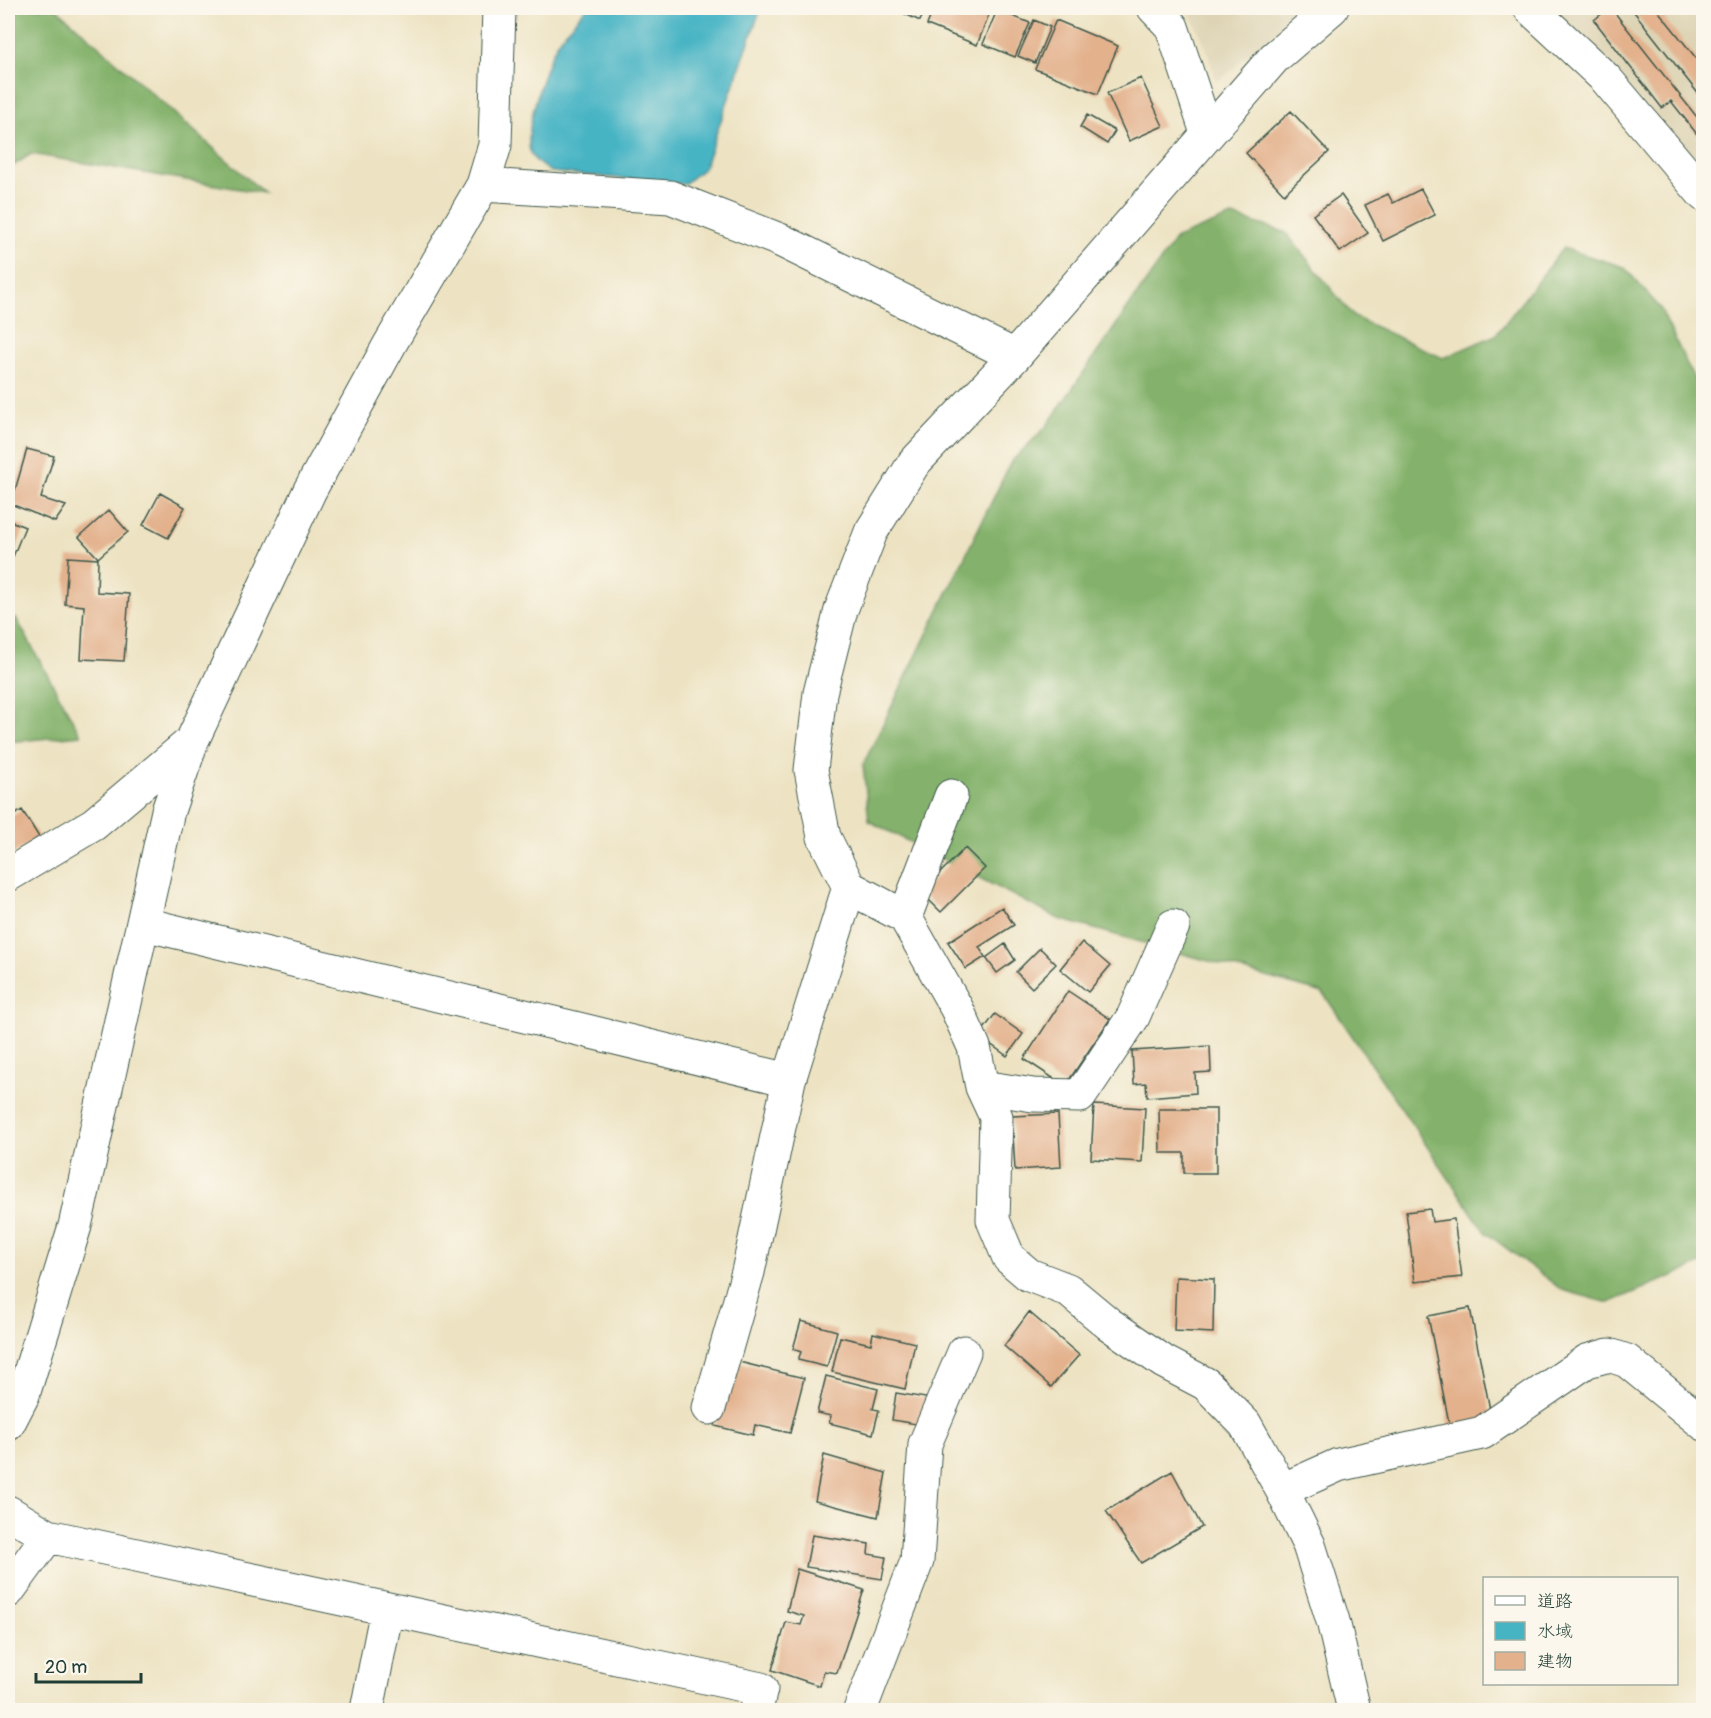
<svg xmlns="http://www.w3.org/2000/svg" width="1711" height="1718" font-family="Pangolin,'Klee One',sans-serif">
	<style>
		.built { fill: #ded4b5 }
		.forest { fill: #84b26c; stroke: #527850; stroke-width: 1.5 }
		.water { fill: #47b4c4; stroke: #33787c; stroke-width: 1.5 }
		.building { fill: #e3b18c }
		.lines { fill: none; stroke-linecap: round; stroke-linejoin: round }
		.minor-casing { stroke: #3e5649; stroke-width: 35 }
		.minor { stroke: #fff; stroke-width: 33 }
	</style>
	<rect width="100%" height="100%" fill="#fbf7ec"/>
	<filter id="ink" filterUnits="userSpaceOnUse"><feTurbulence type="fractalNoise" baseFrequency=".0167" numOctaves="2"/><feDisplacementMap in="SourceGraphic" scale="12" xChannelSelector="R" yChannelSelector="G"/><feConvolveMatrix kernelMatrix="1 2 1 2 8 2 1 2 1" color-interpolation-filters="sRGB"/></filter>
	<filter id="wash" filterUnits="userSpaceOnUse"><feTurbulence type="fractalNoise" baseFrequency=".008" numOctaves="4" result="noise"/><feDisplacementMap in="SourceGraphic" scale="24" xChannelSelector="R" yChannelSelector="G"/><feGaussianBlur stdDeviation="1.35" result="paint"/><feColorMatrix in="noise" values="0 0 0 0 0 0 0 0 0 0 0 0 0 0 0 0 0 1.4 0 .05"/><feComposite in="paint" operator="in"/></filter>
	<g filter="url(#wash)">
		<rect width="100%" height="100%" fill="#ede3c3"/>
		<path class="built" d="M 1187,8 L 1303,8 L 1217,82 L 1205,44 Z
			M 1521,8 L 1703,8 L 1703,197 Z"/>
		<path class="forest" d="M 8,8 L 56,8 L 264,193 L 31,154 L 8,169 Z
			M 1232,216 L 1285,232 L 1354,317 L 1443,358 L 1496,335 L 1563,248 L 1624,267 L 1660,308 L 1703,398 L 1703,1263 L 1609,1303 L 1562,1290 L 1485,1232 L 1323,993 L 1059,919 L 869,821 L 863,765 L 1011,462 L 1046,427 L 1176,238 Z
			M 8,617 L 16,618 L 81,735 L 8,742 Z"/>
		<path class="water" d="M 586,8 L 761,8 L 704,168 L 684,184 L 551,172 C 545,168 534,162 531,154 C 522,134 546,63 557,44 C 565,31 577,19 586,8 Z"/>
		<g id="blocks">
			<path class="building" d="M 895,8 L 926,8 L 920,21 L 894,9 Z
				M 934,8 L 979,8 L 990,12 L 977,45 L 927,25 Z
				M 1609,8 L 1611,8 L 1704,126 L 1704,143 L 1671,101 L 1662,108 L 1594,20 Z
				M 1631,8 L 1656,8 L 1704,68 L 1704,101 Z
				M 997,10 L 1030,23 L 1015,57 L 983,44 Z
				M 1034,20 L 1050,27 L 1035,63 L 1018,56 Z
				M 1056,20 L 1118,46 L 1098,94 L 1035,69 Z
				M 1141,78 L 1163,126 L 1129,141 L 1107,93 Z
				M 1291,111 L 1329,152 L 1284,194 L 1246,153 Z
				M 1087,115 L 1115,131 L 1107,144 L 1080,127 Z
				M 1421,189 L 1435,215 L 1383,241 L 1365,205 L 1388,194 L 1393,203 Z
				M 1341,195 L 1368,233 L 1340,252 L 1313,215 Z
				M 27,449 L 54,456 L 41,498 L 66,506 L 55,522 L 11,504 Z
				M 160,493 L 185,507 L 168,538 L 143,525 Z
				M 109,510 L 128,532 L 98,558 L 79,537 Z
				M 8,520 L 25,527 L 8,569 Z
				M 68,557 L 98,559 L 97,592 L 129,594 L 124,661 L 81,659 L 84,606 L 65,604 Z
				M 22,810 L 39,837 L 8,857 L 8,819 Z
				M 965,848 L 985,868 L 941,912 L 921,892 Z
				M 1002,907 L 1014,925 L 979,947 L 985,957 L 966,969 L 948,942 Z
				M 1082,942 L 1110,966 L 1088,992 L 1060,969 Z
				M 1005,944 L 1015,960 L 997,973 L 986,958 Z
				M 1040,948 L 1056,964 L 1032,988 L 1016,972 Z
				M 1068,991 L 1110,1019 L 1065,1086 L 1024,1059 Z
				M 995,1014 L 1023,1034 L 1007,1056 L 979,1036 Z
				M 1210,1046 L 1211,1072 L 1195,1073 L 1196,1093 L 1147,1097 L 1146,1083 L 1134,1084 L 1132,1051 Z
				M 1094,1105 L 1145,1108 L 1142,1162 L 1091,1159 Z
				M 1159,1109 L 1216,1109 L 1216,1173 L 1184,1173 L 1184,1153 L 1160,1153 Z
				M 1058,1114 L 1061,1167 L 1015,1170 L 1012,1116 Z
				M 1430,1209 L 1432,1222 L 1454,1219 L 1462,1277 L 1415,1282 L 1406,1212 Z
				M 1176,1277 L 1214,1279 L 1213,1333 L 1174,1331 Z
				M 1470,1308 L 1492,1420 L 1450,1428 L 1428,1316 Z
				M 1029,1312 L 1079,1355 L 1051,1387 L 1004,1346 Z
				M 801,1321 L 837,1331 L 827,1367 L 798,1360 L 801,1352 L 793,1349 Z
				M 873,1333 L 915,1343 L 905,1389 L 832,1372 L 840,1337 L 871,1344 Z
				M 731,1360 L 804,1378 L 790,1433 L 755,1425 L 753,1435 L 715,1426 Z
				M 826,1376 L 878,1389 L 873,1409 L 879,1410 L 873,1434 L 829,1423 L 831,1416 L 817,1413 Z
				M 896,1393 L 926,1398 L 922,1425 L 892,1420 Z
				M 824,1455 L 886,1473 L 878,1517 L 815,1501 Z
				M 1172,1471 L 1202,1527 L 1141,1563 L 1106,1511 Z
				M 812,1535 L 869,1544 L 868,1554 L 886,1557 L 882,1579 L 806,1567 Z
				M 797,1569 L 864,1590 L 837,1673 L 824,1671 L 820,1686 L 772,1670 L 786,1622 L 801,1625 L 804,1616 L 787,1611 Z"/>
		</g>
	</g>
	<g filter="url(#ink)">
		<use href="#blocks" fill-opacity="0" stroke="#3e5649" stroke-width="1.5"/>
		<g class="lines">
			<g class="minor-casing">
				<path id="minor" d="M 1154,8 L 1172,27 L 1207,133
					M 1332,8 L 1274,58 L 1015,356 L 914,463 L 871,532 L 841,610 L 820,693 L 811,770 L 824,837 L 849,887 L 905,917 L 957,1009 L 974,1047 L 982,1087 L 996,1117 L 993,1220 L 1009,1258 L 1029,1275 L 1068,1290 L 1109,1324 L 1164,1362 L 1206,1384 L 1245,1424 L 1282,1490 L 1309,1545 L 1333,1621 L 1354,1710
					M 1530,8 L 1606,79 L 1704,195
					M 483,185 L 670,197 L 780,240 L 1015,356
					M 8,875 L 94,824 L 192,741
					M 905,917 L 951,796
					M 144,924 L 789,1080
					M 982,1087 L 1033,1095 L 1080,1096 L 1133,1017 L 1173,926
					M 709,1408 L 748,1272 L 789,1080 L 849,887
					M 8,1424 L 23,1395 L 75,1226 L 168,811 L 192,741 L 310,490 L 390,344 L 483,185 L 495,145 L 499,8
					M 1282,1490 L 1338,1465 L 1482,1433 L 1587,1361 L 1609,1355 L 1627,1361 L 1704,1424
					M 8,1512 L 48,1536 L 761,1689 L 756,1710
					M 8,1591 L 48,1536
					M 367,1710 L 387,1609
					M 860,1710 L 917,1561 L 925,1444 L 964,1352"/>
			</g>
			<use href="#minor" class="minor"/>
		</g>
	</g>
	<rect width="1711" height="1718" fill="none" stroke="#fbf7ec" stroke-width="30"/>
	<rect x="1483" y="1577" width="195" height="108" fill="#fbf7ec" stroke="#a3ada2" stroke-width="1.5"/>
	<rect x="1495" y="1596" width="30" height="9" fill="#ffffff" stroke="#a3ada2" stroke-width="1.5"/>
	<text x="1537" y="1607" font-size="18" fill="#1f3d34">道路</text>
	<rect x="1495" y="1622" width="30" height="18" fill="#47b4c4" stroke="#a3ada2" stroke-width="1.5"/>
	<text x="1537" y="1637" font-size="18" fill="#1f3d34">水域</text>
	<rect x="1495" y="1652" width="30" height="18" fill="#e3b18c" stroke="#a3ada2" stroke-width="1.5"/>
	<text x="1537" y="1667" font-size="18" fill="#1f3d34">建物</text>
	<path d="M36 1673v9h105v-9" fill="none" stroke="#1f3d34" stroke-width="3"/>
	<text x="45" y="1673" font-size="18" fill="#1f3d34" stroke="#fbf7ec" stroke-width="4.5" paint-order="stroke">20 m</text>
</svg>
